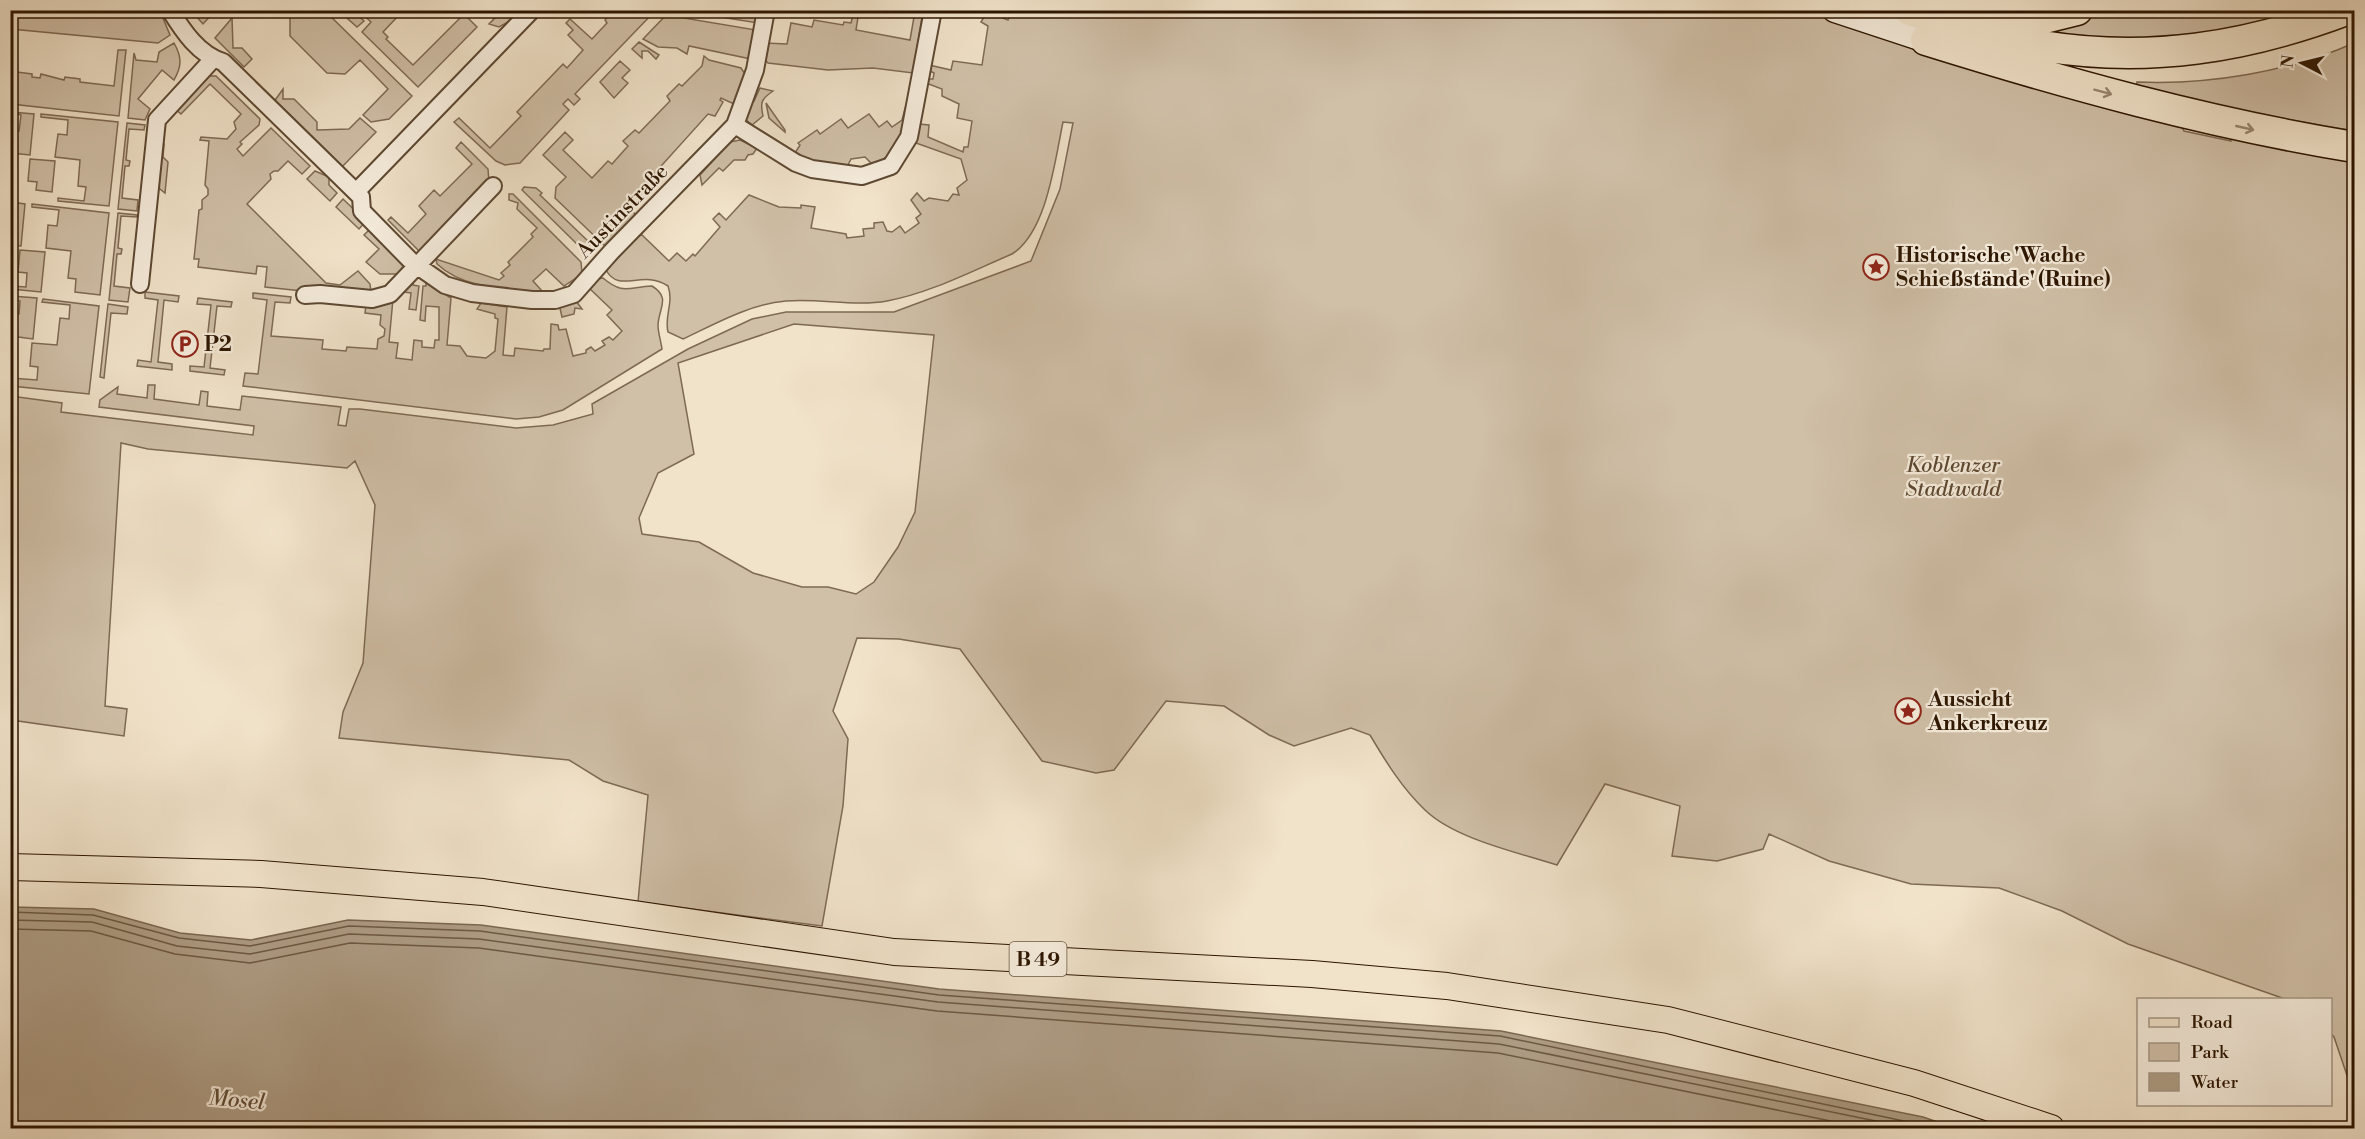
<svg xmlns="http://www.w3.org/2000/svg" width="2365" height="1139" font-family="'Libre Bodoni',serif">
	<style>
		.green { fill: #d0c0a8; stroke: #7e6a54; stroke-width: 1.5; fill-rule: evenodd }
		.water { fill: #ae9d85; stroke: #7a6750; stroke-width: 1.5 }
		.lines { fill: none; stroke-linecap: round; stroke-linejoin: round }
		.shore { stroke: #6d5942; stroke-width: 1.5 }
		.street-casing { stroke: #5d4832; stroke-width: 20 }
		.secondary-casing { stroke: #2c1500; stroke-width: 27 }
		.primary-casing { stroke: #2c1500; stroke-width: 28 }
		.highway-casing { stroke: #2c1500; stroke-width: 33 }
		.street { stroke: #f6eddd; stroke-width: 16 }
		.secondary { stroke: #f6eddd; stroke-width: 24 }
		.primary { stroke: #f1e3ca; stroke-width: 26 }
		.highway { stroke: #f1e3ca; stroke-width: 30 }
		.oneway { stroke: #98866f }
		.labels { text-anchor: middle; stroke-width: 4.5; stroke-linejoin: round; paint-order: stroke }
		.shield { fill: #f6eddd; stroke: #695642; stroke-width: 1.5 }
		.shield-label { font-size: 20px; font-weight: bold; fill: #2c1500 }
		.street-label { font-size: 21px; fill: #2c1500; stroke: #f6eddd }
		.poi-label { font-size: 21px; font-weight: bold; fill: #2c1500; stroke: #f6eddd; text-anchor: start }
		.park-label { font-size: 21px; font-style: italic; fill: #5d4832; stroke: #f6eddd }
		.water-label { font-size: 22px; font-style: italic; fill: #604b35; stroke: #f6eddd }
	</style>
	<rect width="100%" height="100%" fill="#f1e3ca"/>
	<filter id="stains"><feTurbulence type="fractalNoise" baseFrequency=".00333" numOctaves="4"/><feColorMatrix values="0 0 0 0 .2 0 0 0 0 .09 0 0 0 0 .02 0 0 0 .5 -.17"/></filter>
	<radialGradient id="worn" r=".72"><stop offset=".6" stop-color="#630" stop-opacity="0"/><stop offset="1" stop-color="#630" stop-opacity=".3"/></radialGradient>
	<path class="green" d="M 296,10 L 325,11 L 412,96 L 389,119 L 371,122 L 363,115 L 388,89 L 360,60 L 345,74 L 327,73 L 290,36 L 290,17 Z
		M 614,10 L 655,11 L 575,94 L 580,99 L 574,105 L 568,99 L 563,104 L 569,110 L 520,163 L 505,165 L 496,161 L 454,122 L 459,118 L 490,148 L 521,116 L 517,112 L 563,64 L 567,68 L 583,50 L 568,35 L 573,30 L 566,23 L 570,19 L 592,39 L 607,23 L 605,20 Z
		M 731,10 L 760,11 L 758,23 L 720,17 L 726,11 Z
		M 1012,10 L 1802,11 L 2179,121 L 2184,131 L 2231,141 L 2229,132 L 2354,154 L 2354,1096 L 2334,1037 L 2331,1034 L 2330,1000 L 2285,999 L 2128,944 L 2062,911 L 1999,888 L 1911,884 L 1829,861 L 1769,834 L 1763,849 L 1717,861 L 1672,856 L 1680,806 L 1605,784 L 1557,865 C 1517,852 1455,839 1425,810 C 1402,788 1386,762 1370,735 L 1351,728 L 1294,746 L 1269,735 L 1224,706 L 1166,701 L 1114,770 L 1096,773 L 1042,761 L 960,649 L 899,639 L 857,638 L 833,711 L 848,739 L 843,806 L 822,926 L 638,902 L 648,795 L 603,781 L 569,760 L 339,738 L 343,712 L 363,663 L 375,505 L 355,461 L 347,468 L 148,449 L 121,443 L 105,706 L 127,709 L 124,736 L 11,720 L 11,396 L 62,403 L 61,412 L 253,435 L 254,426 L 99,407 L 100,400 L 118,387 L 117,394 L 147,398 L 148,385 L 155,385 L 154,399 L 199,405 L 201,391 L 208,392 L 207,406 L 240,410 L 242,396 L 341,407 L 338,425 L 346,426 L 349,409 L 360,409 L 516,428 L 553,425 L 593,414 L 592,404 L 688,349 L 752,319 L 786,312 L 894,312 L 1031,261 L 1060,189 L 1073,123 L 1063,122 C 1055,160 1047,232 1012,254 C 972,271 930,293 887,301 C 854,307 820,298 786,301 C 750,304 715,324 683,339 L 668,332 C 664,316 674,303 668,286 C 642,269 619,294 606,270 L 623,252 L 623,246 L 628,247 L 641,234 L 669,261 L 677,253 L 686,261 L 693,254 L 695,256 L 720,227 L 713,219 L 719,213 L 726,220 L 749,195 L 779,207 L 801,208 L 801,205 L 815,207 L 811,228 L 846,234 L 847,238 L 864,236 L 863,229 L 874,228 L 874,223 L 883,222 L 887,231 L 892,232 L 900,226 L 905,233 L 919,223 L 916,218 L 921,214 L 911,200 L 917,193 L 924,201 L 929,198 L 948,201 L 953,194 L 959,195 L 957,188 L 967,180 L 961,159 L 916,143 L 919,124 L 929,125 L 928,137 L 963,152 L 964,147 L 968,147 L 972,121 L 957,118 L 959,104 L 942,96 L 942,89 L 926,83 L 926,79 L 933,79 L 934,73 L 928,70 L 929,65 L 951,70 L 953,61 L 982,65 L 988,26 L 981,22 L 987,12 L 1008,20 ZM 794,324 L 934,335 L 915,512 L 898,547 L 874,582 L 856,594 L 828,587 L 802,587 L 753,573 L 699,542 L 642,534 L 639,518 L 658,473 L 694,454 L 678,363 Z
		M 10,11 L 160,11 L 170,35 L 158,43 L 11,29 Z
		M 196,11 L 196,10 L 229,11 L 222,18 L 214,12 L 203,24 L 194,14 Z
		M 339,11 L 353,11 L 364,21 L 357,27 Z
		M 359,11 L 397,11 L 400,14 L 383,32 L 388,37 L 386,39 L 413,65 L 464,14 L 477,27 L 418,87 L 362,32 L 371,22 Z
		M 502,11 L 514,11 L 510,21 L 499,27 L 489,24 Z
		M 670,11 L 683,11 L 678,17 L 756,30 L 751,59 L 689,46 L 687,54 L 677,48 L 658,47 L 643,39 Z
		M 854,11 L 859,11 L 856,30 L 910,40 L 915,11 L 923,11 L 913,73 L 873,68 L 828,70 L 768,63 L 765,60 L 765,43 L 787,44 L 791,23 L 812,27 L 814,20 L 843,25 L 844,22 L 851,23 Z
		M 2099,11 L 2326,11 L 2177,46 L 2013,30 L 2081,19 Z
		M 232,18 L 233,48 L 242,48 L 252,59 L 244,67 L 215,38 Z
		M 639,42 L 659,55 L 656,59 L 648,51 L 642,51 L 642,58 L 632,49 Z
		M 174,43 C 182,57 182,66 174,80 L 162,70 L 138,99 L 150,109 L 145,120 L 128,118 L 134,53 L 136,60 L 157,62 L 159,52 Z
		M 2354,43 L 2354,131 L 2207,105 L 2136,88 L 2137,82 C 2208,85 2289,72 2354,43 Z
		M 118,50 L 126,50 L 119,116 L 11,104 L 11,75 L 16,76 L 17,72 L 32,74 L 32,77 L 40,78 L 41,74 L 64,80 L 65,77 L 80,79 L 80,82 L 114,86 Z
		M 704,56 L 709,60 L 741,68 L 745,74 L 734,104 L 721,98 L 720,100 L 723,102 L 715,116 L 708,114 L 626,205 L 637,216 L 607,248 L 555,198 L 556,187 L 566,177 L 543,155 L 565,132 L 573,140 L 563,150 L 592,178 L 608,161 L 612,164 L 628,146 L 623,141 L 635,130 L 639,133 L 670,101 L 667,96 L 679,84 L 682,86 L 702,66 Z
		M 620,61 L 630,70 L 622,78 L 628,83 L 614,98 L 600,82 Z
		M 204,76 L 216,76 L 260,119 L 259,125 L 240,142 L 242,144 L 237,149 L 243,156 L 271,128 L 310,166 L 302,174 L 288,161 L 278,171 L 274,171 L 270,174 L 271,179 L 247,204 L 326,283 L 340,285 L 358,271 L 370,284 L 371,292 L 312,292 L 265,287 L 267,267 L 257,266 L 256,274 L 198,267 L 199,259 L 194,259 L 199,210 L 202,209 L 202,200 L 208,195 L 208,189 L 205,185 L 209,141 L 200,140 L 201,137 L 227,139 L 236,129 L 234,122 L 241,114 L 210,84 L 181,114 L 174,108 Z
		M 760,88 L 773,91 C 761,99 760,103 763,116 L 752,125 L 743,117 L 747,103 L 754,101 Z
		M 283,89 L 283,99 L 294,99 L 317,122 L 317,130 L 349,129 L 360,118 L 376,132 L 340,169 L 273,103 Z
		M 766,103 L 785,130 L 785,132 L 769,118 Z
		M 906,105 L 909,105 C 904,130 899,154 873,165 L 865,157 L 851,159 L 847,167 L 811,163 L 795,153 L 800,145 L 798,143 L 817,130 L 820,134 L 841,119 L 848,128 L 869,114 L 879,127 L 887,121 L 892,127 L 902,120 Z
		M 11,112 L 34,114 L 30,155 L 11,153 L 11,130 L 19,131 L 21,115 Z
		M 41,114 L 118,122 L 109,206 L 58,201 L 58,198 L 84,201 L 86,187 L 78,186 L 80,160 L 55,157 L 58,134 L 67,135 L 68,120 L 41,117 Z
		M 127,123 L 145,125 L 144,130 L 129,129 L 126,160 L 130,161 L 129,166 L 125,166 L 122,198 L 138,200 L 137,211 L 118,209 Z
		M 740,140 L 757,148 L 753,154 L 748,155 L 745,160 L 734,160 L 723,171 L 719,168 L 702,185 L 700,175 L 730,142 Z
		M 461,142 L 488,169 L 489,182 L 420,252 L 388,220 L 391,217 L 408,233 L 426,214 L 419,206 L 434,190 L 440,196 L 472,164 L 456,148 Z
		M 159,144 L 164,144 L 163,157 L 168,162 L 165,193 L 155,185 Z
		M 30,159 L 55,161 L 52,192 L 36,190 L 37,182 L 28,181 Z
		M 315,171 L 329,177 L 329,185 L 337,193 L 330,201 L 307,179 Z
		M 524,187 L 536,188 L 542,193 L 540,195 L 591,244 L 584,251 L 522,190 Z
		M 509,194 L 513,194 L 581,262 L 582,274 L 564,286 L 546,269 L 533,281 L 543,292 C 507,288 465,290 437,264 L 436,259 L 499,280 L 504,276 L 501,273 L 510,265 L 508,262 L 533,237 L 531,234 L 537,228 L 517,209 L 518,203 L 509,200 Z
		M 343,199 L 366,221 L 359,229 L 336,207 Z
		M 11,202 L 25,204 L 21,246 L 11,245 Z
		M 32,204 L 109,213 L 100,295 L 75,292 L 76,279 L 68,278 L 71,251 L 46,248 L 48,225 L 57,226 L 59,210 L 32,207 Z
		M 118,213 L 137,215 L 137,217 L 121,216 L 118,248 L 122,249 L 121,254 L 117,254 L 114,286 L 130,288 L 128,302 L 109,300 Z
		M 372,227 L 405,260 L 400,274 L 380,274 L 366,262 L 379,249 L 364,235 Z
		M 20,250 L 45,252 L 41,292 L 11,289 L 11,286 L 26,287 L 27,273 L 18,272 Z
		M 603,278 C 623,295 628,287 652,286 C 671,298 659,307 658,325 C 658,333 661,341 662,349 L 563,410 L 539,417 L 516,419 L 243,386 L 245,373 L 258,374 L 267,300 L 253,298 L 253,293 L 291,297 L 290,303 L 275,302 L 271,336 L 323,340 L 322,349 L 346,351 L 347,347 L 377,349 L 378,339 L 384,336 L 385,329 L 380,325 L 381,315 L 365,313 L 366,305 L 383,305 L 393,299 L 389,342 L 398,343 L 396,358 L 412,360 L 414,340 L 422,341 L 422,347 L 434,348 L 435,340 L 439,340 L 439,307 L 426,306 L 425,321 L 420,320 L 423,286 L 426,286 L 426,282 L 451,298 L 447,345 L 460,346 L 467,356 L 486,358 L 495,351 L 498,319 L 495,318 L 495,314 L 477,309 L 481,303 L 507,307 L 503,355 L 514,356 L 515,348 L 543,351 L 544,349 L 550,349 L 551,324 L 558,325 L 559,330 L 566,329 L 573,356 L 586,353 L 586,350 L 591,347 L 595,351 L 605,345 L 602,341 L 609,337 L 613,340 L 622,331 L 607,315 L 612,310 L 589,288 L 597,279 Z
		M 413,280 L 413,285 L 419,286 L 416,310 L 409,309 L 411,293 L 403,292 Z
		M 145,292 L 179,296 L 178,302 L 164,300 L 158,362 L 172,364 L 172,370 L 137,366 L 138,360 L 151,362 L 158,300 L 145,298 Z
		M 11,296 L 37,298 L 33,339 L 11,336 L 11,313 L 19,314 L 20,301 L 11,299 Z
		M 198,298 L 232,302 L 231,307 L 217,306 L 210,368 L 225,370 L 224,375 L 190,371 L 190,366 L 204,367 L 211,305 L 197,304 Z
		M 43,299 L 99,306 L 89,394 L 11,386 L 11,378 L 37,380 L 38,367 L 30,366 L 32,343 L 57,345 L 60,318 L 69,319 L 70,305 L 42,302 Z
		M 576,301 L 582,309 L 575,308 L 574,314 L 562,317 L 559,304 Z
		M 108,304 L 128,307 L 127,314 L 111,313 L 104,378 L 100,377 Z"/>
	<path class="water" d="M 11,907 L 94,909 L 180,933 L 251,940 L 348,920 L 481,925 L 939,989 L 1501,1031 L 1923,1117 L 1955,1128 L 11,1128 Z"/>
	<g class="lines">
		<path class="shore" d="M 10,912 L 93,915 L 179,938 L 250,946 L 349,926 L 480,931 L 939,995 L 1500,1036 L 1937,1128
			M 10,920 L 92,922 L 177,946 L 250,954 L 349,934 L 479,939 L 938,1002 L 1499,1044 L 1910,1128
			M 10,929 L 91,931 L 175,954 L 250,963 L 350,943 L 479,948 L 937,1011 L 1498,1053 L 1865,1128"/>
		<g class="street-casing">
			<path id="street" d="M 170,10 C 183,31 199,55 223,62 L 361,197 L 362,211 L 412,262 L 445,285 L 472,293 L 532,300 L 555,300 L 574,294 L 612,251 L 735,125 L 755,70 L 766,10
				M 735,125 L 796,163 L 812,169 L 862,176 L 891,166 L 909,137 L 933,10
				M 356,192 L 532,10
				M 140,284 L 157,120 L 213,59
				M 305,295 L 320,294 L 372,299 L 390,294 L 493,186"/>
		</g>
		<g class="secondary-casing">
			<path id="secondary" d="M 1835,10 L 1926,40"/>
		</g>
		<g class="primary-casing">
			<path id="primary" d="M 10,867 L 261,874 L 483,892 L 894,952 L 1312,974 L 1447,986 L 1668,1020 L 1914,1083 L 2051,1128"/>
		</g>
		<g class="highway-casing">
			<path id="highway" d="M 1910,10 C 1954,24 1997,40 2042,46 C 2149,63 2245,48 2346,10
				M 1985,20 L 2028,22 L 2077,10
				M 1926,40 C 2067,84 2208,123 2354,147"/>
		</g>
		<use href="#street" class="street"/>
		<use href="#secondary" class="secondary"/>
		<use href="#primary" class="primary"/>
		<use href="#highway" class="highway"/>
	</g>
	<defs><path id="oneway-shaft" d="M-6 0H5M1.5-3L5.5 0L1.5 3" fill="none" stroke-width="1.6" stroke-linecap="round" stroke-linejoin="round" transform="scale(1.5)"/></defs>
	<g class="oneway">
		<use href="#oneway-shaft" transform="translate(2103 92) rotate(15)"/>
		<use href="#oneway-shaft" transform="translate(2245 128) rotate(13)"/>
	</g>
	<defs>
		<g id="sight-ring" transform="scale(1.35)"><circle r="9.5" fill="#f6eddd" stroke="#8f2418" stroke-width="1.5"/><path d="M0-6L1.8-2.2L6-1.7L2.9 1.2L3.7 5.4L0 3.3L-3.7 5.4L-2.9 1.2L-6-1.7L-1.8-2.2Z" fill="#8f2418"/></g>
		<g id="parking-ring" transform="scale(1.35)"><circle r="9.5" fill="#f6eddd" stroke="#8f2418" stroke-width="1.5"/><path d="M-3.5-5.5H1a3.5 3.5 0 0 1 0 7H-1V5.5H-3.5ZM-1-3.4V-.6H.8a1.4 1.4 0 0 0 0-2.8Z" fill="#8f2418"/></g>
	</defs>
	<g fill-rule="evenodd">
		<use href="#sight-ring" x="1876" y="267"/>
		<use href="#parking-ring" x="185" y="344"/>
		<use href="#sight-ring" x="1908" y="711"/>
	</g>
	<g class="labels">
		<rect class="shield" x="1009.5" y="942" width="57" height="34" rx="4.5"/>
		<g class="shield-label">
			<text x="1038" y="966">B 49</text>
		</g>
		<g class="street-label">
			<text transform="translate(622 211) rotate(-46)" y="7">Austinstraße</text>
		</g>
		<g class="poi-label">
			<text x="1896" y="262">Historische 'Wache<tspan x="1896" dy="24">Schießstände' (Ruine)</tspan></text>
			<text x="204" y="351">P2</text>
			<text x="1928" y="706">Aussicht<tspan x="1928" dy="24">Ankerkreuz</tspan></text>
		</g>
		<g class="park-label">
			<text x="1953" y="472">Koblenzer<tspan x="1953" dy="24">Stadtwald</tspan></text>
		</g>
		<g class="water-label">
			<text transform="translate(237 1099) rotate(5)" y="8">Mosel</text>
		</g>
	</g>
	<rect width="2365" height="1139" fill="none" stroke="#f1e3ca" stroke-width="36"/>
	<rect x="12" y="12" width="2341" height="1115" fill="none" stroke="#2c1500" stroke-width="3"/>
	<rect x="18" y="18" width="2329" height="1103" fill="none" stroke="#2c1500" stroke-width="1.5"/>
	<rect x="2137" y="998" width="195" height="108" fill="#f6eddd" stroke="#a59785" stroke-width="1.5"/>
	<rect x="2149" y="1018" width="30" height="9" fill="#f1e3ca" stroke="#a59785" stroke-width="1.5"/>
	<text x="2191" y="1028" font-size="18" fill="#2c1500">Road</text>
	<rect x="2149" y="1043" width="30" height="18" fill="#d0c0a8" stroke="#a59785" stroke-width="1.5"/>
	<text x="2191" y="1058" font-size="18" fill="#2c1500">Park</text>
	<rect x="2149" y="1073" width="30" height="18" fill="#ae9d85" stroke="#a59785" stroke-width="1.5"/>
	<text x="2191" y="1088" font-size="18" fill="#2c1500">Water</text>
	<g transform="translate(2302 63) rotate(277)" stroke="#f6eddd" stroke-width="4.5" paint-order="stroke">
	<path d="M0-4.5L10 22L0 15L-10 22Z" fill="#2c1500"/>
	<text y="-9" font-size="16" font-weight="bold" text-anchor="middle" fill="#2c1500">N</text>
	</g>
	<rect width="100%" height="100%" filter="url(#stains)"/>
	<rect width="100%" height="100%" fill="url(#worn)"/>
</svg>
